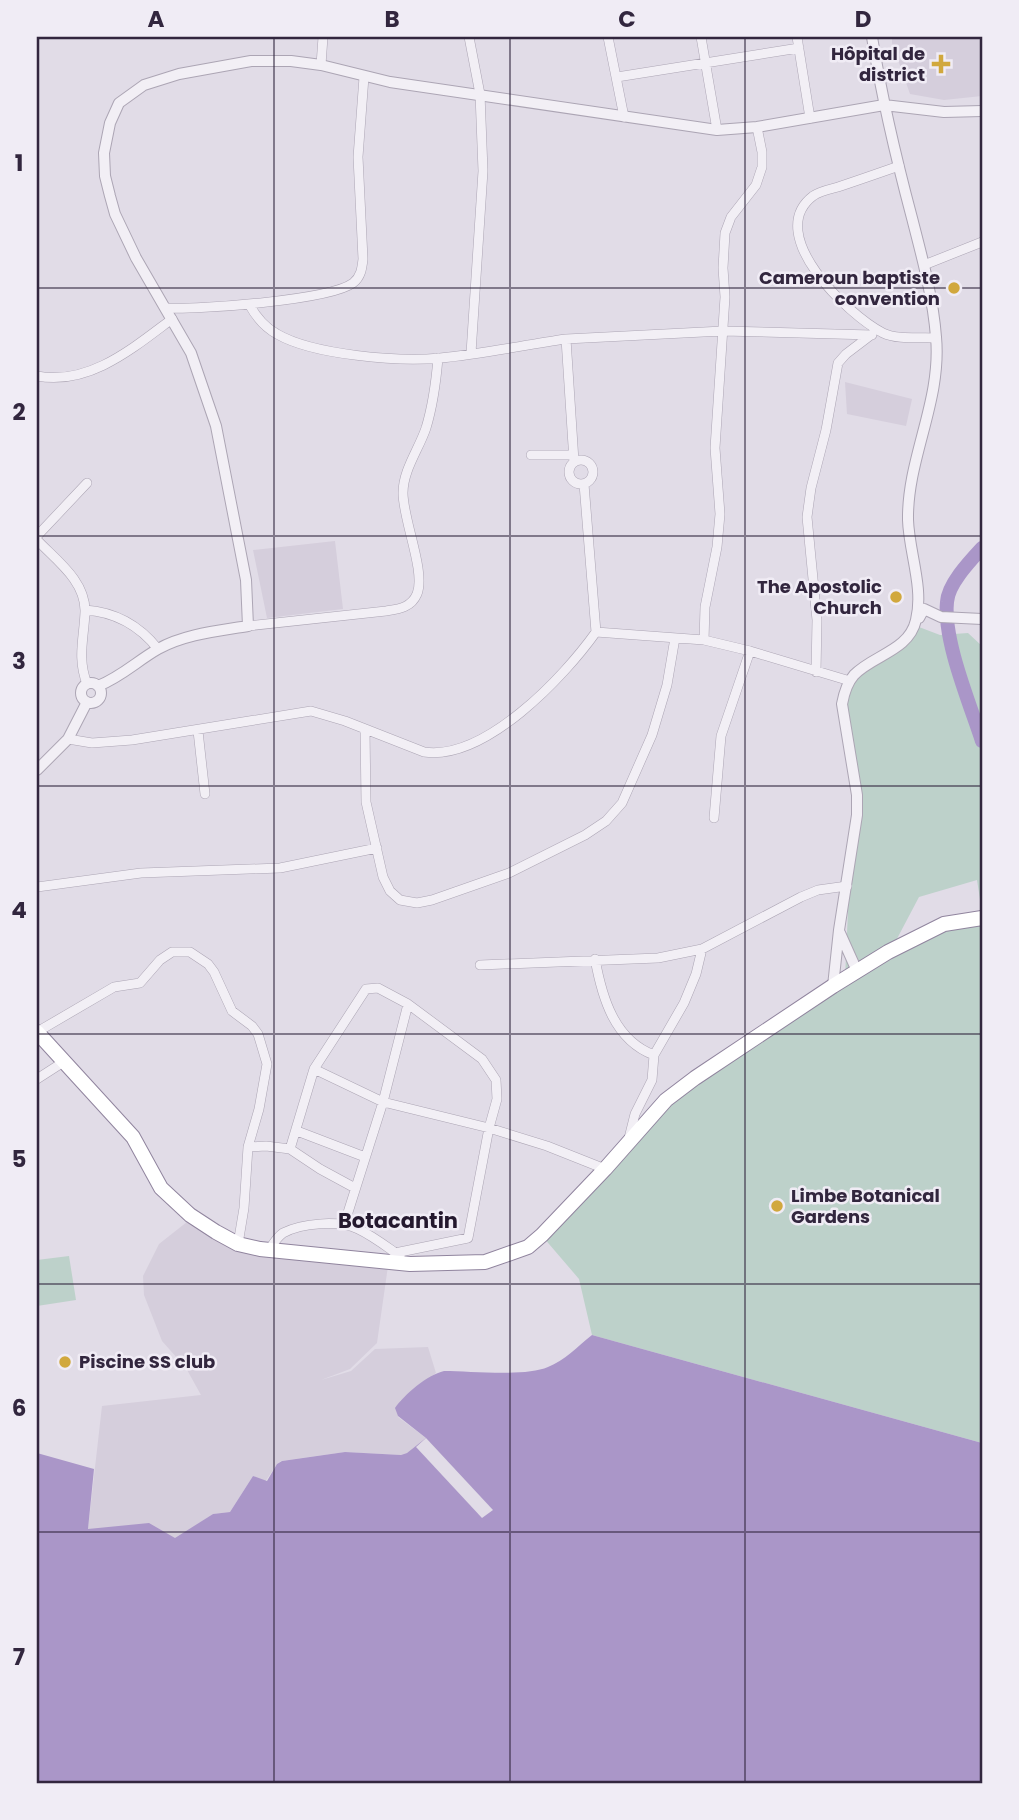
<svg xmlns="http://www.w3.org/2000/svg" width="1019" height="1820" font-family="Poppins,sans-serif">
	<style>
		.built { fill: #d5cedc }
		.green { fill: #bdd1ca }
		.water { fill: #aa96c8 }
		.pier { fill: #e1dce7 }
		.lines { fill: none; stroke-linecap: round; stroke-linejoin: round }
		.river { stroke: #aa96c8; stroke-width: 14 }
		.minor-casing { stroke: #aca5b4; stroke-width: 10 }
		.tertiary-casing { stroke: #aca5b4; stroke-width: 12 }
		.trunk-casing { stroke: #90849e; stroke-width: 16 }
		.minor { stroke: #f2eff5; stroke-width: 9 }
		.tertiary { stroke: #f2eff5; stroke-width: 10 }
		.trunk { stroke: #fff; stroke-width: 14 }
		.grid { fill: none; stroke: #32263e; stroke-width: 2; stroke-opacity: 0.55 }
		.poi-dot { fill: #d1a83d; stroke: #f0ecf5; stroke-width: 2.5 }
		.labels { text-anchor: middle; stroke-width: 5; stroke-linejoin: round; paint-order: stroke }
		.poi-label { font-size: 18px; font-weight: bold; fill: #32263e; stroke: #f0ecf5; text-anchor: end }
		.quarter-label { font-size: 21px; font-weight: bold; fill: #24182e; stroke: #f0ecf5 }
		.neatline { fill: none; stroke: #32263e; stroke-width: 2.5 }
		.grid-label { font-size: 23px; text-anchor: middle; font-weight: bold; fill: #32263e }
	</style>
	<rect width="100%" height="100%" fill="#e1dce7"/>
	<path class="built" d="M 892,37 L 982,37 L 982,96 L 944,100 L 910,94 L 892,43 Z
		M 845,382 L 912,399 L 906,426 L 847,414 Z
		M 335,541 L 343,609 L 267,618 L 253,550 Z
		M 192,1218 L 215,1234 L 388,1266 L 377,1343 L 350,1369 L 321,1380 L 351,1371 L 375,1349 L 428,1347 L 436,1373 L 400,1401 L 398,1417 L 426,1438 L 493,1510 L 407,1453 L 401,1455 L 345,1452 L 281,1461 L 277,1464 L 265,1482 L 253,1476 L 230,1512 L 213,1514 L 175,1539 L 88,1529 L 102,1406 L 201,1395 L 186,1368 L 162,1341 L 144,1295 L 143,1276 L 159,1244 Z"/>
	<path class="green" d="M 919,627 L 940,635 L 968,633 L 982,646 L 982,912 L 977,880 L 919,897 L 890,952 L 945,925 L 982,918 L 982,1443 L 592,1335 L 579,1279 L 543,1237 L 669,1099 L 845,978 L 849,888 L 861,807 L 843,704 L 850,682 Z
		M 69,1256 L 76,1300 L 37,1306 L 37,1260 Z"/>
	<path class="water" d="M 592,1335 L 982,1443 L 982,1783 L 37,1783 L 37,1453 L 94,1469 L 88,1529 L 149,1523 L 175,1538 L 213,1514 L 230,1512 L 253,1476 L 267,1481 L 277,1464 L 282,1461 L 345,1452 L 401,1455 L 407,1453 L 426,1438 L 398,1416 L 395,1408 C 405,1394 427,1375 444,1371 C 471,1371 525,1377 548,1367 C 564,1361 578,1346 592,1335 Z"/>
	<path class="pier" d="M 426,1438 L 493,1510 L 482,1518 L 416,1447 Z"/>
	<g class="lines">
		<path class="river" d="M 982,548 C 970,561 948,584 947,602 C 943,640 970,704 982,741"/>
		<g class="minor-casing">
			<path id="minor" d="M 469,37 L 480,94 L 483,171 L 471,353
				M 608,37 L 624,117
				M 701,37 L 717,130
				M 797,37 L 810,118
				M 321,65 L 323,37
				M 617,77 L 799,48
				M 899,166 C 879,173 859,180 838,187 C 831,189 820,191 813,196 C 763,234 848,315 883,333 C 897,340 921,337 936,338
				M 924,265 L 982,242
				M 249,304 C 256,317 264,327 277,334 C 313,355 399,362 440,358 C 482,354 524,345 566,339 L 574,461
				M 166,308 C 198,310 330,300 353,283 C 361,277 362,268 363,259 L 358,157 L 364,77
				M 566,339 L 723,331 L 872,335
				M 37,376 C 89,386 133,348 172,319
				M 531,455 L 572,455
				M569 472a12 12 0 1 1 24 0a12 12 0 1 1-24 0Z
				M 37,536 L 87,483
				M 37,540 C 56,560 86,581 85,612 C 84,638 77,658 87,684
				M 85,610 C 116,612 139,625 158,649
				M 248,626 L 386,611 C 398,609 411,608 417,594 C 426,572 403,520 403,493 C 403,470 419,449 426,428 C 433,405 436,382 438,358
				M 596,632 L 704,640 L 750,651 L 850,681
				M 704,640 L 705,607 L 717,547 L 720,514 L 715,448 L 725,297 L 723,268 L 725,233 L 731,217 L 756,185 L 762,167 L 762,152 L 757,127
				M 816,672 L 817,620 L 807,517 L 811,488 L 826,430 L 838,363 L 846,354 L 871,335
				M 365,729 L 366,802 L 383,877 L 390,891 L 400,900 L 417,903 L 432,900 L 509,873 L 585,835 L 606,821 L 622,803 L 652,735 L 667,685 L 675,638
				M 198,731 L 205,794
				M 68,739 L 92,743 L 132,740 L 311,711 L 345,721 L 424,752 C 485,761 564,677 596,632 L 584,484
				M 714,818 L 721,736 L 750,651
				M 37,887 L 141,873 L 280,868 L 377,848
				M 595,959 C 602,997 614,1040 654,1055
				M 480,965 L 658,958 L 702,949 L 801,897 L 818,890 L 847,886
				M 37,1032 L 114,987 L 140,983 L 160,960 L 172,952 L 190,952 L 208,964 L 214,972 L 232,1011 L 252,1026 L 258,1034 L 267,1064 L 259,1109 L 248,1147 L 244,1208 L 238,1244
				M 314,1069 L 383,1102 L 489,1128 L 547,1146 L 605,1169
				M 37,1079 L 65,1061
				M 297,1131 L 365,1157
				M 629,1138 L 635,1114 L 652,1080 L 654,1055 L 684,1003 L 696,974 L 702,949
				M 248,1147 L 266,1146 L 290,1149 L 314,1069 L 366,989 L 378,988 L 408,1004 L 482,1059 L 496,1080 L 497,1099 L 489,1128 L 468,1238 L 395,1253
				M 290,1149 L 320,1169 L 355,1188
				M 344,1225 L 383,1102 L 408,1004
				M 269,1250 C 273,1244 277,1237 283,1233 C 302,1223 339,1220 358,1229 C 373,1236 387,1247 400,1256"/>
		</g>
		<g class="tertiary-casing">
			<path id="tertiary" d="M 919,618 L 924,609 L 941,617 L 982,619
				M81 693a10 10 0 1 1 20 0a10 10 0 1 1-20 0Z
				M 98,686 C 121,677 137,661 158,649 C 185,634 218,631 248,626 L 246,580 L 216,426 L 191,353 L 136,258 L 115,214 L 110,196 L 105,176 L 104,153 L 110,123 L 119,103 L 144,85 L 179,74 L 251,61 L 291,61 L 321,65 L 390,82 L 717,130 L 757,127 L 884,105 L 944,112 L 982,111
				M 37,770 L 68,739 L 87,702
				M 840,933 L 857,971
				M 833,986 L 839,930 L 857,815 L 857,795 L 842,704 C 844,693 847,683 854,675 C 873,655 909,651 916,620 C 924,588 909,552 908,520 C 907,458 942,401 936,337 C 933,297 922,257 912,218 C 896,158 882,98 872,37"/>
		</g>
		<g class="trunk-casing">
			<path id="trunk" d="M 37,1032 L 133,1137 L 161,1188 L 190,1215 L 216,1232 L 238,1244 L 260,1249 L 410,1264 L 485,1262 L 528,1247 L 542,1235 L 605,1169 L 666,1100 L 695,1078 L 833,986 L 888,952 L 944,924 L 982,918"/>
		</g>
		<use href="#minor" class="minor"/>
		<use href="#tertiary" class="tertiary"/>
		<use href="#trunk" class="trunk"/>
	</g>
	<path class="grid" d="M 274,37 L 274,1783M 510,37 L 510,1783M 745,37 L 745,1783M 37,288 L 982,288M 37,536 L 982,536M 37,786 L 982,786M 37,1034 L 982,1034M 37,1284 L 982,1284M 37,1532 L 982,1532"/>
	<g class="poi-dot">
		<path d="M937.5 53.5h7v7h7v7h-7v7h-7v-7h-7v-7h7z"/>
		<circle cx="954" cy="288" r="7"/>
		<circle cx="896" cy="597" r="7"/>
		<circle cx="777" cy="1206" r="7"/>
		<circle cx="65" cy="1362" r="7"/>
	</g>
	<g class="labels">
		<g class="poi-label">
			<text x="925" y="60">Hôpital de<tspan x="925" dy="21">district</tspan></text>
			<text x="940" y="284">Cameroun baptiste<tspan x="940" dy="21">convention</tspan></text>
			<text x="882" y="593">The Apostolic<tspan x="882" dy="21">Church</tspan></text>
			<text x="791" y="1202" text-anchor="start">Limbe Botanical<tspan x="791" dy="21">Gardens</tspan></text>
			<text x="79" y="1368" text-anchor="start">Piscine SS club</text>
		</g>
		<g class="quarter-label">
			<text x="398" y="1228">Botacantin</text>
		</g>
	</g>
	<rect width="1019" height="1820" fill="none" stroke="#f0ecf5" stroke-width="77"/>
	<rect x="38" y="38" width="943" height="1744" class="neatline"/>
	<g class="grid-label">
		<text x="156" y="27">A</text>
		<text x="392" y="27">B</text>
		<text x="627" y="27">C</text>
		<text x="863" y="27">D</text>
		<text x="19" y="171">1</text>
		<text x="19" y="420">2</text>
		<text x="19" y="669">3</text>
		<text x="19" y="918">4</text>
		<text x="19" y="1167">5</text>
		<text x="19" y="1416">6</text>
		<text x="19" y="1665">7</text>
	</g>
</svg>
